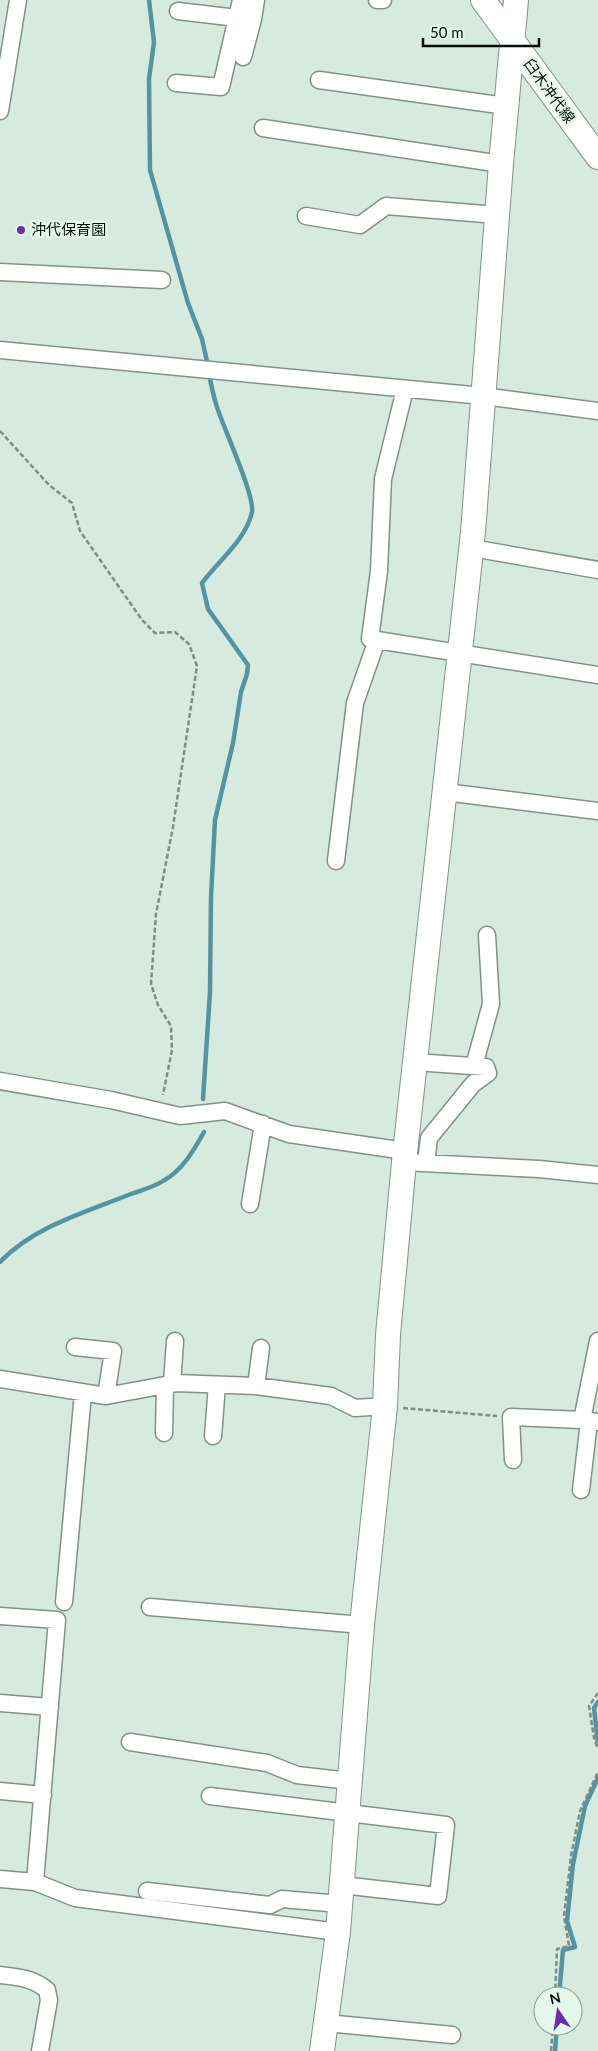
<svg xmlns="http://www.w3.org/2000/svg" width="598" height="2051" font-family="Lato,'Noto Sans JP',sans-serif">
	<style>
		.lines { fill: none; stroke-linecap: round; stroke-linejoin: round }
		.stream { stroke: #5493a2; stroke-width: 4.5 }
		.street-casing { stroke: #819389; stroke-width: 19 }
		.secondary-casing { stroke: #819389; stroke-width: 26 }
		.path { stroke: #808d86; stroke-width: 2.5; stroke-dasharray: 5 2.5; stroke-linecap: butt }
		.street { stroke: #fff; stroke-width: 16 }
		.secondary { stroke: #fff; stroke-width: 24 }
		.poi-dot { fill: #6731a8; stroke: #e4f7ec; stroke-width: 2 }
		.labels { text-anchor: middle; stroke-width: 5; stroke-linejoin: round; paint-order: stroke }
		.street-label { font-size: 15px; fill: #080e0b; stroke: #e4f7ec }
		.poi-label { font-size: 15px; fill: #080e0b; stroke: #e4f7ec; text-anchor: start }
	</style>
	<rect width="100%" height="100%" fill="#d7eadf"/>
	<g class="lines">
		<path class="stream" d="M 149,0 L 154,42 L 149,79 L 150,170 L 188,303 L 202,339 L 208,366
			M 203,1099 L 210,992 L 211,897 L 215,820 L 233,743 L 241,692 L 247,674 L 248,665 L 208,609 L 202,583 C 218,561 246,540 252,512 C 255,495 222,425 216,404 C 213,394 211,384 209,374
			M 0,1262 C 35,1226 86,1212 131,1194 C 142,1190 154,1187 163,1181 C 182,1171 194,1150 204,1132
			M 598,1702 L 594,1708 L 598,1744
			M 559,1996 L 563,1950 L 575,1947 L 567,1921 L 573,1864 L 585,1806 L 598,1778
			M 555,2051 L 557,2026"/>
		<g class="street-casing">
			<path id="street" d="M 377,0 L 383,0
				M 178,11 L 237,18
				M 243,57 L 253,19 L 256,0
				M 319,80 L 506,106
				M 176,83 L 221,87 L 241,0
				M 0,111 L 18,0
				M 263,128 L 501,164
				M 306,216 L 360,225 L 386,206 L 497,215
				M 0,272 L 162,280
				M 0,350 L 483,396 L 598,411
				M 472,548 L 598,570
				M 377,640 L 370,639 L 379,571 L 383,479 L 405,389
				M 445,792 L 598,811
				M 336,861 L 355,703 L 377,640 L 598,675
				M 415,1062 L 486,1067 L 488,1073 L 473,1084 L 429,1138 L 426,1163
				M 474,1066 L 491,1004 L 487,935
				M 0,1081 L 111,1100 L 180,1116 L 225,1111 L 289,1134 L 405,1151
				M 404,1162 L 539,1169 L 598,1175
				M 250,1204 L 263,1124
				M 598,1341 L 582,1420 L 598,1422
				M 75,1347 L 113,1351 L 106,1396
				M 0,1379 L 106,1396 L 176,1383 L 256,1386 L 331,1396 L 355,1408 L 385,1406
				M 172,1384 L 175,1341
				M 256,1386 L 261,1348
				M 164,1433 L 165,1385
				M 213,1436 L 217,1385
				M 513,1460 L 511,1417 L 582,1420
				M 581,1490 L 589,1421
				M 64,1602 L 83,1393
				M 150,1607 L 362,1625
				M 0,1616 L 57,1620 L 35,1882
				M 0,1703 L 50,1707
				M 130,1742 L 267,1763 L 297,1775 L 350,1781
				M 0,1791 L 43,1795
				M 210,1796 L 446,1825 L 438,1896 L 342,1885
				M 0,1879 L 35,1882 L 75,1898 L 338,1932
				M 147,1891 L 270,1905 L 282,1899 L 340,1904
				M 0,1975 C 18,1977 33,1978 47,1990 L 49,2000 L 40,2051
				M 326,2023 L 452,2035"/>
		</g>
		<g class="secondary-casing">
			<path id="secondary" d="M 483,0 L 598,157
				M 322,2051 L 338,1932 L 362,1625 L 385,1406 L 388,1335 L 404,1162 L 473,532 L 501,164 L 516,0"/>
		</g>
		<path class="path" d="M 0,431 L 49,485 L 72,503 L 80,531 L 142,620 L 155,633 L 175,632 L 189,644 L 197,666 L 173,827 L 156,914 L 151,984 L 158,1005 L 171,1026 L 172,1050 L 163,1095
			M 403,1408 L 497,1416
			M 598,1693 L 589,1706 L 594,1738 L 598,1749
			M 555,1996 L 557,1949 L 569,1946 L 564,1916 L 571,1856 L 580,1811 L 598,1772
			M 551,2051 L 553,2026"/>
		<use href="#street" class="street"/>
		<use href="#secondary" class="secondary"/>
	</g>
	<circle class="poi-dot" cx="21" cy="230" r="5"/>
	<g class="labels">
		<g class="street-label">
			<text transform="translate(549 91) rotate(54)" y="5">臼木沖代線</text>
		</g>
		<g class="poi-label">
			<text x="31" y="235">沖代保育園</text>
		</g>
	</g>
	<g transform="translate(558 2011) rotate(347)"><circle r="24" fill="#e4f7ec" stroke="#8c9a92"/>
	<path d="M0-4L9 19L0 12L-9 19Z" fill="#6731a8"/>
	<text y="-8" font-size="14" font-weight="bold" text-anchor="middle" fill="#080e0b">N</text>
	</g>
	<path d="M423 38v8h116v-8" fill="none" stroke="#080e0b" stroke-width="2.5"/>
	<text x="430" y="38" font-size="15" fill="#080e0b" stroke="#e4f7ec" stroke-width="4" paint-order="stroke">50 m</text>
</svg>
